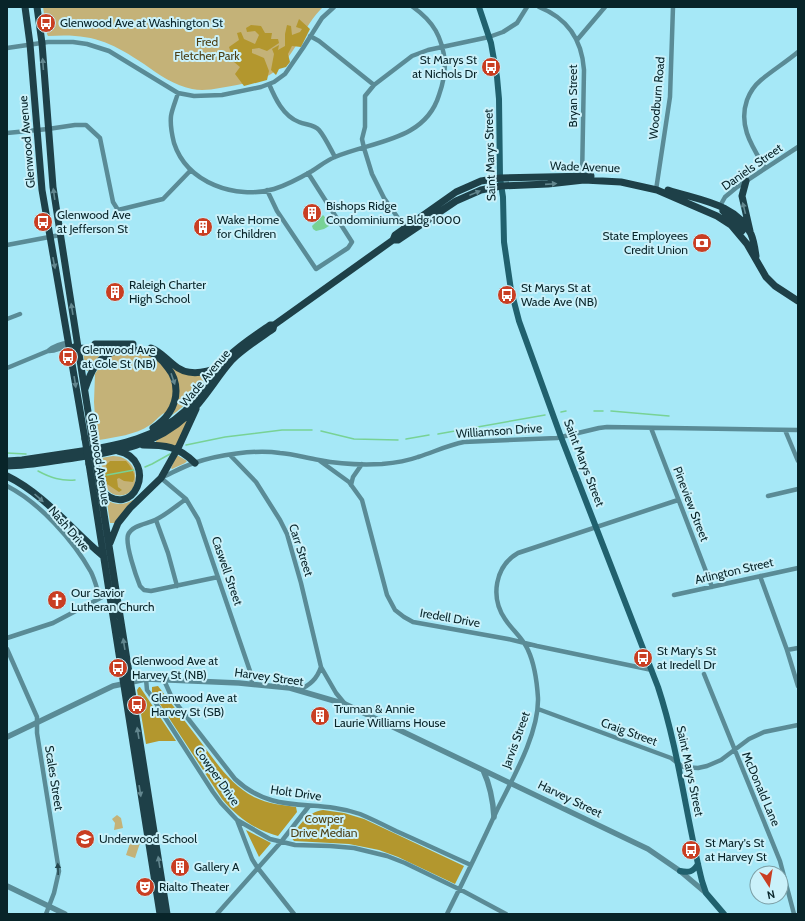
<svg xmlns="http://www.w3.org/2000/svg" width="805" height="921" font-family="Cabin,sans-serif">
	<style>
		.green { fill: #c4b278 }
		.forest { fill: #b3972e }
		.water { fill: #78d295 }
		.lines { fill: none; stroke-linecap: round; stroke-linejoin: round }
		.stream { stroke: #78d295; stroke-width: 1.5 }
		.minor { stroke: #5a8b96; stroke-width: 4.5 }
		.tertiary { stroke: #5a8b96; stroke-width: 5.5 }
		.secondary { stroke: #20616e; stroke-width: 6 }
		.primary { stroke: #1e4048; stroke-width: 7 }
		.primary-bridge { stroke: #1e4048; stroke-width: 7 }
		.oneway { fill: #63878f }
		.oneway2 { fill: #25484f }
		.labels { text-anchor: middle; stroke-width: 4; stroke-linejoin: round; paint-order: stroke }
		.poi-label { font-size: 12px; fill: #082429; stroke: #caf1fa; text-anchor: start }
		.park-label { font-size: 12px; fill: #4b3f15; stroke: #caf1fa }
		.street-label { font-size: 12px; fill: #082429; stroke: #caf1fa }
	</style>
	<rect width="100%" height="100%" fill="#a6e8f7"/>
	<path class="green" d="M 43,7 L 323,7 C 303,26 296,55 274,72 C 264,80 250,82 237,85 C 223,87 207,92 192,89 C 174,85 159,75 144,64 C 110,41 90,33 48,36 L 47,34 Z
		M 85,351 L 103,352 L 92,364 L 88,371 L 86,370 L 83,353 Z
		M 134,351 L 153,356 L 167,370 L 174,387 L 174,396 L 167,412 C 160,414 156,421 150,425 C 135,435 116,437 99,440 L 97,433 L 96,433 L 94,402 L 95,374 L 102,363 L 113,355 Z
		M 172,368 L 209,374 C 200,389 187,405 172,415 L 174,411 Z
		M 188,419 L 177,447 L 156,443 L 156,441 Z
		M 177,455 L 187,461 L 185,463 L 172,469 L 171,468 Z
		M 113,456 C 143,456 142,500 116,495 C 111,494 107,490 105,485 C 102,477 102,467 101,458 Z
		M 133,500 L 134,501 L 115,523 L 110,523 L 107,502 L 108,501 C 117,505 124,505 133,500 Z
		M 117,815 L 121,818 L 123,828 L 114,830 L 115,823 L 112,819 Z
		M 131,840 L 140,843 L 135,858 L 126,855 Z"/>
	<path class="forest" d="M 299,19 L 310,29 L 301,47 L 292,46 L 288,54 L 290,62 L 286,67 L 279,69 L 276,75 L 271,70 L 274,54 L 272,49 L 279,45 L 278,50 L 285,46 L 285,34 L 287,25 L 291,26 L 292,35 L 300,32 L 302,29 L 296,27 Z
		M 251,25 L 261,26 L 265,33 L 272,33 L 271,39 L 278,39 L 279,43 L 267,51 L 259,48 L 252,49 L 252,53 L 264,58 L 269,71 L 267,80 L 244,86 L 235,74 L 240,67 L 234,62 L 229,47 L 239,40 L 237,33 L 241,32 L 244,39 L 255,44 L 259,35 L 255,31 L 247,32 L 246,28 Z
		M 110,461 L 126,461 C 131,467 137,474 133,482 L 124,481 L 119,478 L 117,479 L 118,487 L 122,490 L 119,492 L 107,484 L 104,473 L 107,470 L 106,465 Z
		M 158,686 C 171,703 184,720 197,737 C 214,759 229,784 254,797 C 268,804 282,805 296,807 L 297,812 L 278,836 C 255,830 237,817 222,799 L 152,692 L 152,687 Z
		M 139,687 L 140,687 L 176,741 L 159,741 L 146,744 L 137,690 Z
		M 323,810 L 344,813 L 364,819 L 464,866 L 455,884 L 398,857 L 379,850 L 349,844 L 294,841 L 291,837 C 300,825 307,812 323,810 Z
		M 246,830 L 271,843 L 259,857 Z"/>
	<path class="water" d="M 323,215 L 330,223 L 329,226 L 324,229 L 316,231 L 313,229 L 312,226 Z"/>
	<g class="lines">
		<path class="stream" d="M 594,411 L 603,411
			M 611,411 L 669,416
			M 561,412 L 566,411
			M 321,431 L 354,439 L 398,440
			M 438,434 L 545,415
			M 406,439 L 429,435
			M 186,445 L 225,437 L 282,430 L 312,430
			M 7,453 L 26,454
			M 145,467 L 152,464 L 170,454
			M 38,471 C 51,478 61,481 75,480
			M 107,475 L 134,470"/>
		<path class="minor" d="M 539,7 C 567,18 582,40 584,70 L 582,179
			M 310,36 L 319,41 L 374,85
			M 577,40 L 605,7
			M 7,48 L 48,42 L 73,42 L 87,44 L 109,51 L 178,93 L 194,96 L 222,95 L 261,87 L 274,82 L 285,74 L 303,48 L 322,18 L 334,7
			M 269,84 C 275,98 283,116 299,122 C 306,125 314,124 319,130 C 325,137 330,148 335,157
			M 178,93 C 176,100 172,109 171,116 C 170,125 172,135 174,143 C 187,183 236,200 274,189 C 287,185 300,178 312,171 C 320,166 327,160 335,157 C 373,141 425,141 439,95 C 443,84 445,73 445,62 C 442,37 434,22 413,7
			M 7,133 L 48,129 L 75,125 L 86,125 L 100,138 L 113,202 L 118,210 L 163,199 L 191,170
			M 765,168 C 752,146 738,126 747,100 C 750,92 755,85 761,80 C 773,70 786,62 798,52
			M 267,190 L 277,211 L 316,269 L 348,248 L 352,242 L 308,173
			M 656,190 L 670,97 L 673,7
			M 720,206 L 725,197 L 737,187 L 798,147
			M 405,228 L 384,198 L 372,174 L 364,148 L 362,139 L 365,127 L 365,96 L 374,85 L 412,56 L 428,50 L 489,37 L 503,32 L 517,23 L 527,7
			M 7,245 L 60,235
			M 7,319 L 20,314
			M 48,351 C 56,352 62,346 70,347
			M 7,368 L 48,351 C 54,346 61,343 69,343
			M 651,428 L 712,587
			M 785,430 L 798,461
			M 230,455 L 256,482 L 280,520 L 287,534 L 301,583 L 321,667 L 336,693 L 345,704
			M 320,461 L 349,482 L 362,500 L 387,595 L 395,610 L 404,617 L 413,622 L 508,639 L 537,646 L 652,670
			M 351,485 L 353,477 L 362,464
			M 7,486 C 40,503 73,540 91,572 C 95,580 97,589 100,598
			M 768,496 L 798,489
			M 186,499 C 176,506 166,515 155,520 C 147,524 132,525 128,535 C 125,544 136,576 140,586 L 144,590 L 151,591 L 218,577
			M 156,520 L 168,553 L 177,586
			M 760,576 L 787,650 L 798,686
			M 674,595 L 798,568
			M 7,638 L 53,623 L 108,594
			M 7,649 L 37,717 L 37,733 L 59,871 L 54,893 L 46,914
			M 787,650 L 798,648
			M 704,674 L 780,861 L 794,914
			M 146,679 L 147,690 L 150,694 L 213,792 L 221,803 L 237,820 L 270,839 L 295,845 L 330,846 L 354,848 L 387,856 L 405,863 L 463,891 L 506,914
			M 164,680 L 172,698 L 235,779 C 274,816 315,798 360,814 C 372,819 384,825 396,831 C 421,842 446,854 471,865
			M 252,683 L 251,674 L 198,519 L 186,499 L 161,478 C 172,473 182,467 194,463 C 217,455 256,449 280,453 C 294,454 306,458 319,460 C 339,464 362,465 382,464 C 394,463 407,461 418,457 C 434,452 448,445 464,442 L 557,438 L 599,428 L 607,427 L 798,430
			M 299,690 C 310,685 317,679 321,667
			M 538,709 L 671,758 L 683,767 L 698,768 L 707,766 L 721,760 L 749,739 L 764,732 L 798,725
			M 237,820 L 252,859 L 257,867 L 294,914
			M 217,914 L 281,842 L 309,806
			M 447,914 C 464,880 481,845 497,810 C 513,778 539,733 538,698 C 537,682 535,665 528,650 C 523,638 512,630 505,619 C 490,597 495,566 518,553 L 678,500"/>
		<path class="tertiary" d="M 7,737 L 113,686 L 146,679 L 239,683 L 290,688 L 345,704 L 648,849 L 680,871 L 706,893
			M 483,770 C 490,785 493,800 494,817
			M 7,886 L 65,914"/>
		<path class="secondary" d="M 479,7 L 491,43 L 497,77 L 499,99 L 500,178 L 503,197 L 504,242 L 511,290 L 519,321 L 561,437 L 658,687 C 679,751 686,817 702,881 L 706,893 L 724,914
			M 680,871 C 689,873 693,872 698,864"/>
		<path class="primary" d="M 25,7 L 30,44 L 42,190 L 85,439
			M 37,7 L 42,43 L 53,187 L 92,437
			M 746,181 L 742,196 L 750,231
			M 668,190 C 697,200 736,203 751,234 C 754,241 755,249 756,256
			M 723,211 L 739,226 L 742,231
			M 393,240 L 395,235 L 456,192 L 481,181 L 500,178 L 591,176
			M 95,344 L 133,344
			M 74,347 C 88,350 105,350 120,350 C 140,349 155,349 168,368 C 173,374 176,382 176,391 C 176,407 166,420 153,428
			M 151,348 C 161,352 166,359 174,365 C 187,377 205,373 220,367
			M 85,389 C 91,371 97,357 116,351
			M 143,445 C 165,445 178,446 195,463
			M 7,461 L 22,460 C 42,457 62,454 82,451 C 120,445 156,438 185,411 C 202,394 213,374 229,356 C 241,344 256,335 270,325 L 274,325 L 393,240 L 398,240 L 456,201 L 481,190 L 501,186 L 548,184 L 584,180 L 621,182 L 657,190 L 717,216 L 731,225 L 747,244 L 766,277 L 775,286 L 798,301
			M 96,463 L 167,914
			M 89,464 L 160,914
			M 7,466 C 27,466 47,462 67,459 C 112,452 153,448 188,415 C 205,399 216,378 232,360 C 244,348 259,339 273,329 L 274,325
			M 7,476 C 44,494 71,529 102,555
			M 100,489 C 133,525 160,460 118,451
			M 110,543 L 118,523 L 130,508 L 161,478 L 179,446 L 196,409"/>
		<path class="primary-bridge" d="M 92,437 L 96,463
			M 85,439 L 89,464"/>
	</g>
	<defs><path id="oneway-solid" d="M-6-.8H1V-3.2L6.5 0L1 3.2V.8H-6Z"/></defs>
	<g class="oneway">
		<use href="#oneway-solid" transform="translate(43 64) rotate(-94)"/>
		<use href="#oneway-solid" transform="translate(551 184) rotate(-4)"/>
		<use href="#oneway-solid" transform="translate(475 193) rotate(-22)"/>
		<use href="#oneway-solid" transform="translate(54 194) rotate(-98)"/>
		<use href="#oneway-solid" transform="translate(744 208) rotate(-104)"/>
		<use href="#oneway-solid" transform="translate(54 263) rotate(79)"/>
		<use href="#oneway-solid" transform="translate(72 309) rotate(-99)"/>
		<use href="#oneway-solid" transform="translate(173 379) rotate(71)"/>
		<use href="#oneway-solid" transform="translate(75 382) rotate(81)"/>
		<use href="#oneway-solid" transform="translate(39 498) rotate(42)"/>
		<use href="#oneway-solid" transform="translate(124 644) rotate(-99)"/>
		<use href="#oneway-solid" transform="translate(138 733) rotate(-99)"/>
		<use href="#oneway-solid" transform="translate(140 791) rotate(81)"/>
		<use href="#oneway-solid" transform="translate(159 862) rotate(-99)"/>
	</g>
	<use class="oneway2" href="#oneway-solid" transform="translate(58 869) rotate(-92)"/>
	<defs>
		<g id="bus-disc" transform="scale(1)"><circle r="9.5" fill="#c93e22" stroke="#caf1fa"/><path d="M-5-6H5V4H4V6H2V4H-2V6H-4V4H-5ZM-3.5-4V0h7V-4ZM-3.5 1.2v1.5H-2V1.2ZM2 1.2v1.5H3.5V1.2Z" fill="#fff"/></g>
		<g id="building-disc" transform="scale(1)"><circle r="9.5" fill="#c93e22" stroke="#caf1fa"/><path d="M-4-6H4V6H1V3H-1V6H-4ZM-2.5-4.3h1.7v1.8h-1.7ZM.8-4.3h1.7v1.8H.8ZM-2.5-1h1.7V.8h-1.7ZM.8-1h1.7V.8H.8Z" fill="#fff"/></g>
		<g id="bank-disc" transform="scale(1)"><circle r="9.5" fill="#c93e22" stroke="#caf1fa"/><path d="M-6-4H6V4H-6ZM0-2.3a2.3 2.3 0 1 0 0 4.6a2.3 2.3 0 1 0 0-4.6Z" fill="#fff"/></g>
		<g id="church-disc" transform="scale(1)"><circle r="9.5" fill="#c93e22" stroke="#caf1fa"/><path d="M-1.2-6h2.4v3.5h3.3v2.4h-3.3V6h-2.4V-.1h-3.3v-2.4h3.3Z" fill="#fff"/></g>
		<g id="school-disc" transform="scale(1)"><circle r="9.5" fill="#c93e22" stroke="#caf1fa"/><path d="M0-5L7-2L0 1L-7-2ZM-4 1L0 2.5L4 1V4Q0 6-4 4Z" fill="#fff"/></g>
		<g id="theatre-disc" transform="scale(1)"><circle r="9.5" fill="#c93e22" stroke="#caf1fa"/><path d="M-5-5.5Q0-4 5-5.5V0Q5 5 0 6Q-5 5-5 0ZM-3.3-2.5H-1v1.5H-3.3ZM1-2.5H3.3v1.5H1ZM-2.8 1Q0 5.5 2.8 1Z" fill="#fff"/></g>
	</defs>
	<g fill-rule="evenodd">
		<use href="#bus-disc" x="46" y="23"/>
		<use href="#bus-disc" x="491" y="67"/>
		<use href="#building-disc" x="312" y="213"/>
		<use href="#bus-disc" x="43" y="222"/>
		<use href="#building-disc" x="203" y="227"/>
		<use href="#bank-disc" x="702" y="243"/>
		<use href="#building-disc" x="115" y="292"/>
		<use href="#bus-disc" x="507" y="295"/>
		<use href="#bus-disc" x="68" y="357"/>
		<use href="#church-disc" x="57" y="600"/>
		<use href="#bus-disc" x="643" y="658"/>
		<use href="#bus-disc" x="118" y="668"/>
		<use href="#bus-disc" x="137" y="705"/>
		<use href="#building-disc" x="320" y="716"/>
		<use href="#school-disc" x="85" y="839"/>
		<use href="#bus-disc" x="691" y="850"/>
		<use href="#building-disc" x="180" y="867"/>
		<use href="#theatre-disc" x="145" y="887"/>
	</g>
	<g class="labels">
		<g class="poi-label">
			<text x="60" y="27">Glenwood Ave at Washington St</text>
			<text x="477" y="64" text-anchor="end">St Marys St<tspan x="477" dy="14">at Nichols Dr</tspan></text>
			<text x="326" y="210">Bishops Ridge<tspan x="326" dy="14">Condominiums Bldg 1000</tspan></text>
			<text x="57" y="219">Glenwood Ave<tspan x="57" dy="14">at Jefferson St</tspan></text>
			<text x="217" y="224">Wake Home<tspan x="217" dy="14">for Children</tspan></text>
			<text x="688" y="240" text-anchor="end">State Employees<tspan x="688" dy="14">Credit Union</tspan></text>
			<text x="129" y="289">Raleigh Charter<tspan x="129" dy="14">High School</tspan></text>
			<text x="521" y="292">St Marys St at<tspan x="521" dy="14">Wade Ave (NB)</tspan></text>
			<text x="82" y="354">Glenwood Ave<tspan x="82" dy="14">at Cole St (NB)</tspan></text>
			<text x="71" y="597">Our Savior<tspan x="71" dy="14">Lutheran Church</tspan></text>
			<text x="657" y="655">St Mary's St<tspan x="657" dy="14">at Iredell Dr</tspan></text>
			<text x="132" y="665">Glenwood Ave at<tspan x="132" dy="14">Harvey St (NB)</tspan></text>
			<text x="151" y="702">Glenwood Ave at<tspan x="151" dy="14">Harvey St (SB)</tspan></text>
			<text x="334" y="713">Truman &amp; Annie<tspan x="334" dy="14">Laurie Williams House</tspan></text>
			<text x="99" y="843">Underwood School</text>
			<text x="705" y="847">St Mary's St<tspan x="705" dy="14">at Harvey St</tspan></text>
			<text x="194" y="871">Gallery A</text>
			<text x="159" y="891">Rialto Theater</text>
		</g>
		<g class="park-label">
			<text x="207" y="46">Fred<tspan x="207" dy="14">Fletcher Park</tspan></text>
			<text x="324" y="823">Cowper<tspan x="324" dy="14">Drive Median</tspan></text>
		</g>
		<g class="street-label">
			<text transform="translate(573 96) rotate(-90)" y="4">Bryan Street</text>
			<text transform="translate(657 98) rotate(-85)" y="4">Woodburn Road</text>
			<text transform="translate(27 142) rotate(-95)" y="4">Glenwood Avenue</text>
			<text transform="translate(490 155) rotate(-92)" y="4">Saint Marys Street</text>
			<text transform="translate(585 167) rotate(2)" y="4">Wade Avenue</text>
			<text transform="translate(752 167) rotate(-35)" y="4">Daniels Street</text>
			<text transform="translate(205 378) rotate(-50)" y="4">Wade Avenue</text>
			<text transform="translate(499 431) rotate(-4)" y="4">Williamson Drive</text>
			<text transform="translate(99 459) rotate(81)" y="4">Glenwood Avenue</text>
			<text transform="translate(584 463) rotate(69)" y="4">Saint Marys Street</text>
			<text transform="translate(691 504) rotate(69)" y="4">Pineview Street</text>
			<text transform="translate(69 529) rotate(49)" y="4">Nash Drive</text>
			<text transform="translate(301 550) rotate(72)" y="4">Carr Street</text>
			<text transform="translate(227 571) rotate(71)" y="4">Caswell Street</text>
			<text transform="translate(734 571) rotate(-13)" y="4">Arlington Street</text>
			<text transform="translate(450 618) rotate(10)" y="4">Iredell Drive</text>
			<text transform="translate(269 677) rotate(8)" y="4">Harvey Street</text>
			<text transform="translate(629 732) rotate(20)" y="4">Craig Street</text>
			<text transform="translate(516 740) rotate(-70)" y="4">Jarvis Street</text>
			<text transform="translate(690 771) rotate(78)" y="4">Saint Marys Street</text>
			<text transform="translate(217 776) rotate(55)" y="4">Cowper Drive</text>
			<text transform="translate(54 778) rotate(81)" y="4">Scales Street</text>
			<text transform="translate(761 789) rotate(67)" y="4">McDonald Lane</text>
			<text transform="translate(296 793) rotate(8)" y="4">Holt Drive</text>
			<text transform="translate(570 799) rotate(26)" y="4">Harvey Street</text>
		</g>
	</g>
	<rect width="805" height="921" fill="none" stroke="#082429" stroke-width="16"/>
	<g transform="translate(769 885) rotate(168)"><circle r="19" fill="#caf1fa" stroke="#7c9fa6"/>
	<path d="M0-3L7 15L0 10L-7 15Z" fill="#c93e22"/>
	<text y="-6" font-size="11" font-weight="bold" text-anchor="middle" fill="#082429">N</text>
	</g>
</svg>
